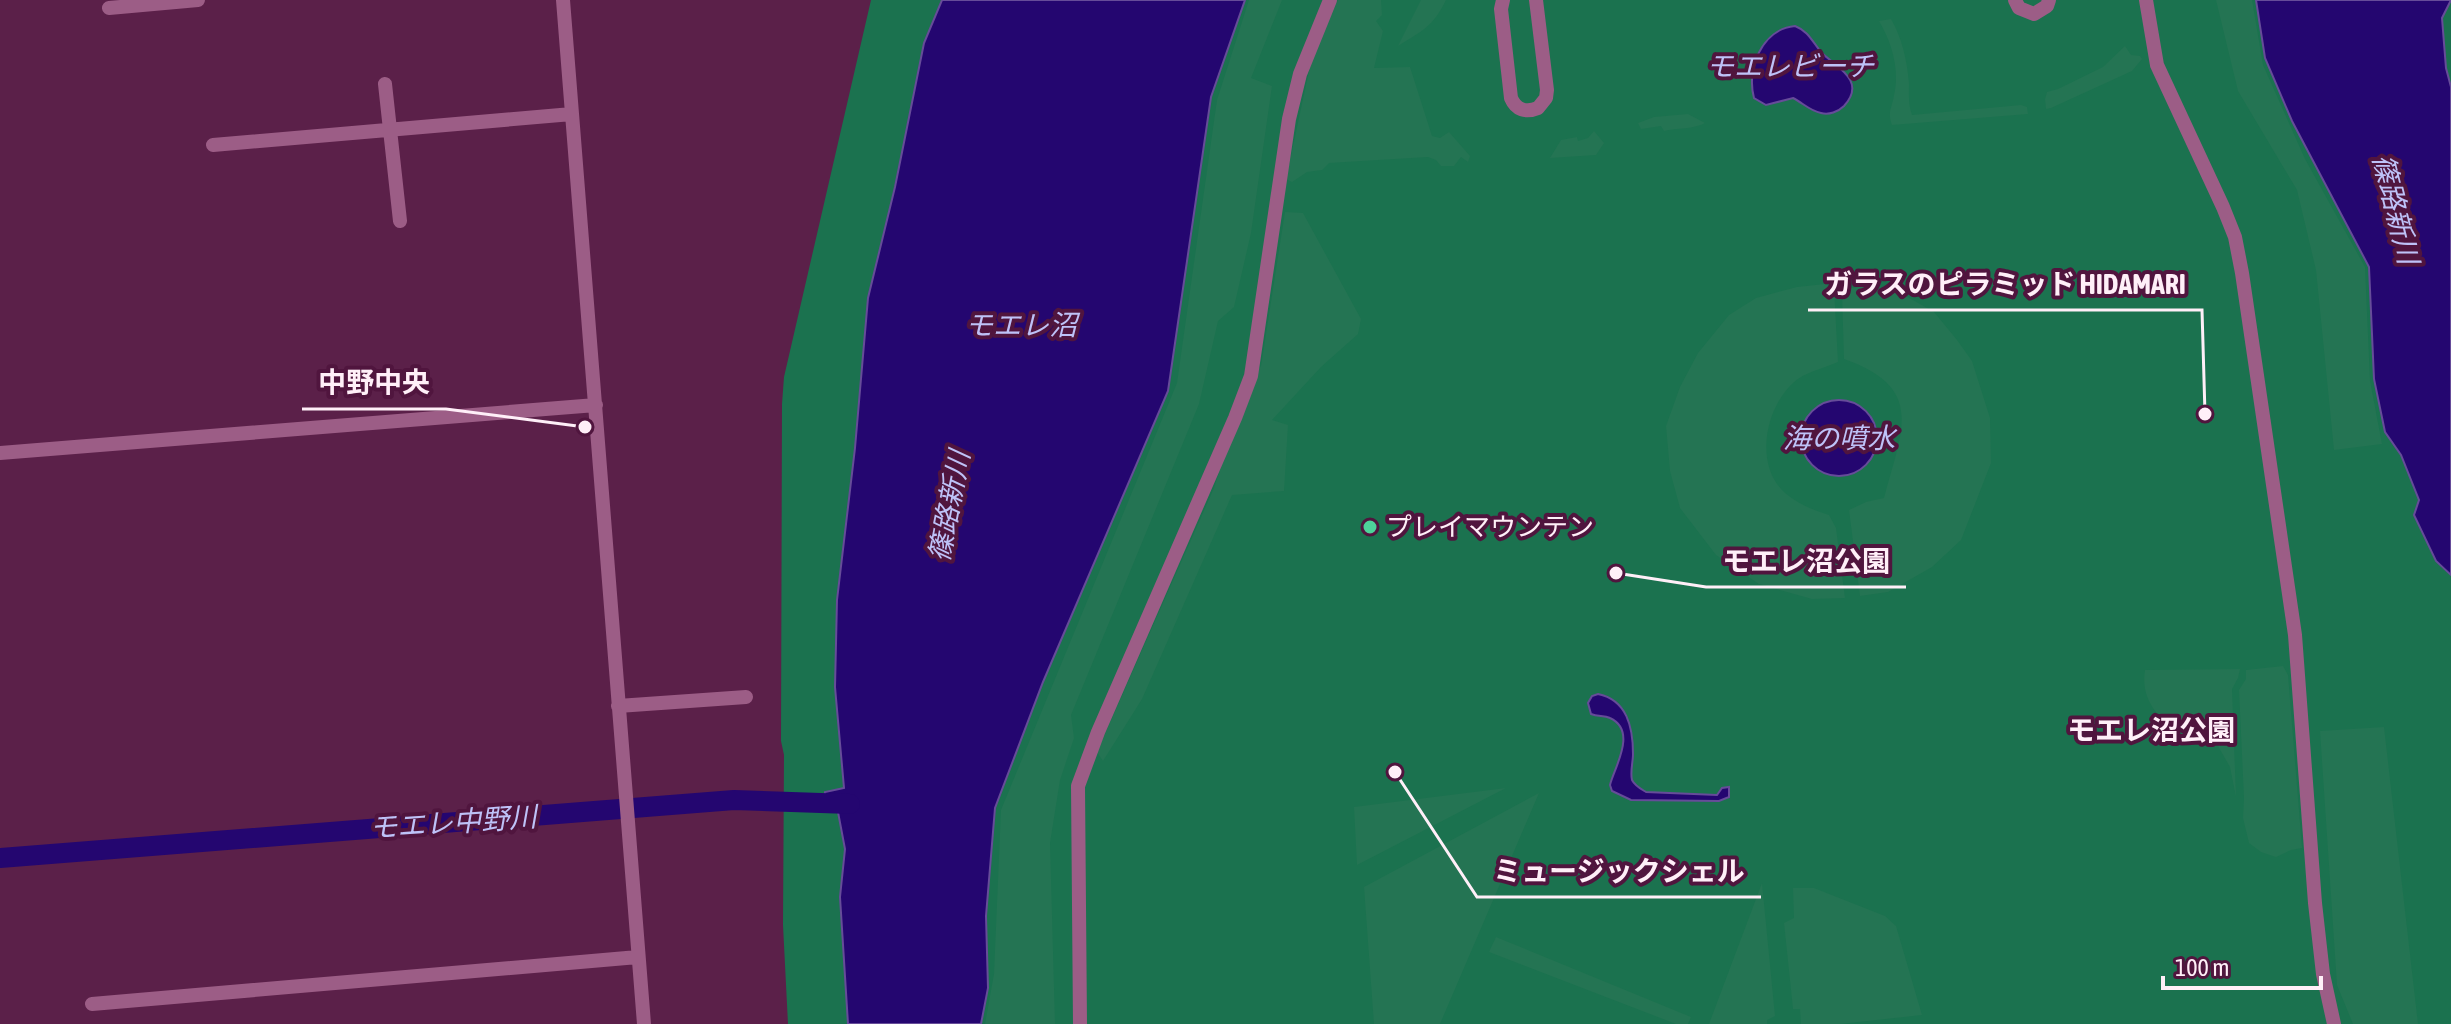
<svg xmlns="http://www.w3.org/2000/svg" width="2451" height="1024" font-family="'Asap Condensed','Noto Sans JP',sans-serif">
	<style>
		.green { fill: #1b724f }
		.forest { fill: #247453 }
		.water { fill: #240670; stroke: #664c99; stroke-width: 2 }
		.lines { fill: none; stroke-linecap: round; stroke-linejoin: round }
		.river { stroke: #240670; stroke-width: 20 }
		.minor { stroke: #9c5d86; stroke-width: 14 }
		.poi-dot { fill: #4dd39a; stroke: #50153e; stroke-width: 3 }
		.labels { text-anchor: middle; stroke-width: 8; stroke-linejoin: round; paint-order: stroke }
		.poi-label { font-size: 26px; fill: #ffeff8; stroke: #50153e; text-anchor: start }
		.water-label { font-size: 28px; font-style: italic; fill: #bec2f8; stroke: #50153e }
		.neighbourhood-label { font-size: 28px; font-weight: bold; fill: #ffeff8; stroke: #50153e }
		.leader { fill: none; stroke: #ffeff8; stroke-width: 3 }
		.callout-dot { fill: #ffeff8; stroke: #50153e; stroke-width: 3 }
		.callout-label { font-size: 28px; text-anchor: middle; font-weight: bold; fill: #ffeff8; stroke: #50153e; stroke-width: 8; stroke-linejoin: round; paint-order: stroke }
	</style>
	<rect width="100%" height="100%" fill="#5b2049"/>
	<path class="green" d="M 871,0 L 2451,0 L 2451,1024 L 788,1024 L 783,925 L 784,755 L 781,741 L 782,404 L 784,377 Z"/>
	<path class="forest" d="M 1249,0 L 1282,0 L 1251,78 L 1272,86 L 1251,233 L 1234,307 L 1218,321 L 1199,404 L 1071,715 L 1074,738 L 1060,780 L 1050,843 L 1055,1024 L 985,1024 L 994,974 L 1001,810 L 1177,383 L 1217,100 Z
		M 1338,0 L 1381,0 L 1382,15 L 1376,21 L 1383,31 L 1374,68 L 1410,67 L 1432,136 L 1440,138 L 1449,132 L 1470,156 L 1468,162 L 1461,157 L 1454,166 L 1441,166 L 1436,160 L 1428,157 L 1329,163 L 1322,170 L 1307,172 L 1292,182 L 1286,179 L 1312,57 Z
		M 1421,0 L 1446,0 C 1433,27 1422,31 1398,46 Z
		M 2216,0 L 2252,0 L 2263,65 L 2305,159 L 2365,267 L 2370,381 L 2382,444 L 2334,450 L 2316,270 L 2297,190 L 2238,91 Z
		M 1891,19 C 1902,38 1907,60 1909,83 C 1909,95 1908,104 1912,115 L 2021,105 L 2027,107 L 2028,114 L 1892,125 C 1887,112 1892,108 1894,95 C 1900,70 1892,43 1879,21 Z
		M 2125,46 L 2131,55 L 2140,56 L 2142,59 L 2132,71 L 2051,108 L 2046,109 L 2045,99 L 2047,92 L 2058,89 L 2103,67 Z
		M 1688,114 L 1705,123 C 1695,129 1676,128 1664,131 L 1661,126 L 1641,129 L 1638,123 L 1654,117 Z
		M 1594,131 L 1604,143 L 1596,155 L 1550,158 L 1561,140 L 1577,137 L 1578,141 L 1588,138 Z
		M 1285,212 L 1303,213 L 1361,319 L 1358,334 L 1321,367 L 1272,420 L 1288,425 L 1284,491 L 1232,495 L 1142,699 L 1103,761 L 1097,752 L 1214,488 L 1247,385 L 1261,366 Z
		M 1825,284 L 1834,288 L 1838,362 C 1824,368 1803,373 1793,383 C 1765,409 1754,465 1785,493 C 1798,504 1813,510 1829,515 L 1836,528 L 1845,598 L 1812,599 L 1759,584 L 1716,555 L 1680,508 L 1670,471 L 1666,426 L 1680,387 L 1698,353 L 1729,315 L 1756,298 L 1797,287 Z
		M 1866,286 L 1883,288 L 1904,295 L 1934,312 L 1957,340 L 1972,361 L 1990,418 L 1991,463 L 1961,540 L 1932,567 L 1888,592 L 1860,596 L 1849,510 L 1866,502 L 1884,498 C 1901,432 1927,388 1844,359 L 1842,293 L 1845,289 Z
		M 2283,666 L 2288,675 L 2302,848 L 2291,850 L 2276,857 L 2261,852 L 2249,843 L 2243,818 L 2244,798 L 2239,690 L 2246,679 L 2246,670 Z
		M 2240,669 L 2238,678 L 2232,689 L 2236,797 L 2230,767 L 2218,746 L 2215,730 L 2188,720 L 2171,727 C 2153,712 2141,695 2145,670 Z
		M 2384,727 L 2418,1024 L 2353,1024 L 2337,985 L 2320,731 Z
		M 1506,788 L 1357,865 L 1354,807 Z
		M 1539,793 L 1440,1024 L 1374,1024 L 1364,887 Z
		M 1762,883 L 1775,1016 L 1767,1020 L 1767,1024 L 1709,1024 Z
		M 1793,888 L 1814,888 L 1885,916 L 1896,926 L 1922,1015 L 1840,1024 L 1801,1024 L 1800,1009 L 1793,1009 L 1784,923 L 1794,918 Z
		M 1496,937 L 1691,1017 L 1688,1024 L 1676,1024 L 1489,952 Z"/>
	<path class="water" d="M 942,0 L 1245,0 L 1211,97 L 1168,391 L 1043,682 L 995,808 L 986,916 L 988,988 L 981,1024 L 848,1024 L 840,897 L 845,849 L 838,812 L 823,812 L 825,792 L 844,788 L 835,687 L 837,600 L 855,448 L 868,298 L 895,187 L 924,43 Z
		M 2256,0 L 2451,0 L 2442,18 L 2446,68 L 2451,87 L 2451,575 L 2436,561 L 2414,515 L 2419,500 L 2401,455 L 2385,432 L 2374,379 L 2369,267 L 2292,121 L 2265,58 Z
		M 1795,26 C 1808,31 1812,41 1821,52 C 1834,66 1868,80 1844,106 C 1838,112 1829,115 1821,113 C 1810,111 1803,103 1793,98 L 1766,105 L 1754,98 C 1746,69 1762,29 1795,26 Z
		M1801 438a38 38 0 1 1 76 0a38 38 0 1 1-76 0Z
		M 1598,694 C 1627,700 1633,727 1633,754 C 1633,762 1630,772 1632,780 C 1635,786 1641,789 1646,792 L 1717,795 L 1722,788 L 1729,787 L 1729,797 L 1719,801 L 1631,800 L 1612,791 L 1610,785 C 1614,768 1638,731 1610,718 C 1604,715 1598,717 1591,714 L 1588,703 L 1592,696 Z"/>
	<g class="lines">
		<path class="river" d="M 0,858 L 734,800 L 850,804"/>
		<path class="minor" d="M 563,0 L 644,1024
			M 1503,0 L 1501,9 L 1511,98 C 1516,110 1526,113 1538,108 L 1546,98 L 1547,90 L 1536,0
			M 2015,0 L 2019,8 L 2034,14 L 2047,6 L 2049,0
			M 2146,0 L 2157,65 L 2223,207 L 2235,237 L 2242,273 L 2295,635 L 2315,903 L 2323,974 L 2334,1024
			M 109,8 L 198,0
			M 385,84 L 400,221
			M 213,145 L 572,114
			M 0,453 L 596,405
			M 618,706 L 746,697
			M 92,1004 L 638,957
			M 1080,1024 L 1078,786 L 1098,732 L 1235,418 L 1251,376 L 1289,119 L 1300,74 L 1330,0"/>
	</g>
	<circle class="poi-dot" cx="1370" cy="527" r="8"/>
	<g class="labels">
		<g class="poi-label">
			<text x="1386" y="536">プレイマウンテン</text>
		</g>
		<g class="water-label">
			<text x="1790" y="76">モエレビーチ</text>
			<text transform="translate(2396 209) rotate(76)" y="10">篠路新川</text>
			<text x="1021" y="335">モエレ沼</text>
			<text x="1839" y="448">海の噴水</text>
			<text transform="translate(949 506) rotate(-79)" y="10">篠路新川</text>
			<text transform="translate(453 822) rotate(-4)" y="10">モエレ中野川</text>
		</g>
		<g class="neighbourhood-label">
			<text x="2151" y="740">モエレ沼公園</text>
		</g>
	</g>
	<path class="leader" d="M2205 414L2202 310H1808M585 427L446 409H302M1616 573L1706 587H1906M1395 772L1477 897H1761"/>
	<g class="callout-dot">
		<circle cx="2205" cy="414" r="8"/>
		<circle cx="585" cy="427" r="8"/>
		<circle cx="1616" cy="573" r="8"/>
		<circle cx="1395" cy="772" r="8"/>
	</g>
	<g class="callout-label">
		<text x="2005" y="294">ガラスのピラミッド HIDAMARI</text>
		<text x="374" y="392">中野中央</text>
		<text x="1806" y="571">モエレ沼公園</text>
		<text x="1619" y="881">ミュージックシェル</text>
	</g>
	<path d="M2163 976v12h158v-12" fill="none" stroke="#ffeff8" stroke-width="4"/>
	<text x="2175" y="976" font-size="24" fill="#ffeff8" stroke="#50153e" stroke-width="6" paint-order="stroke">100 m</text>
</svg>
